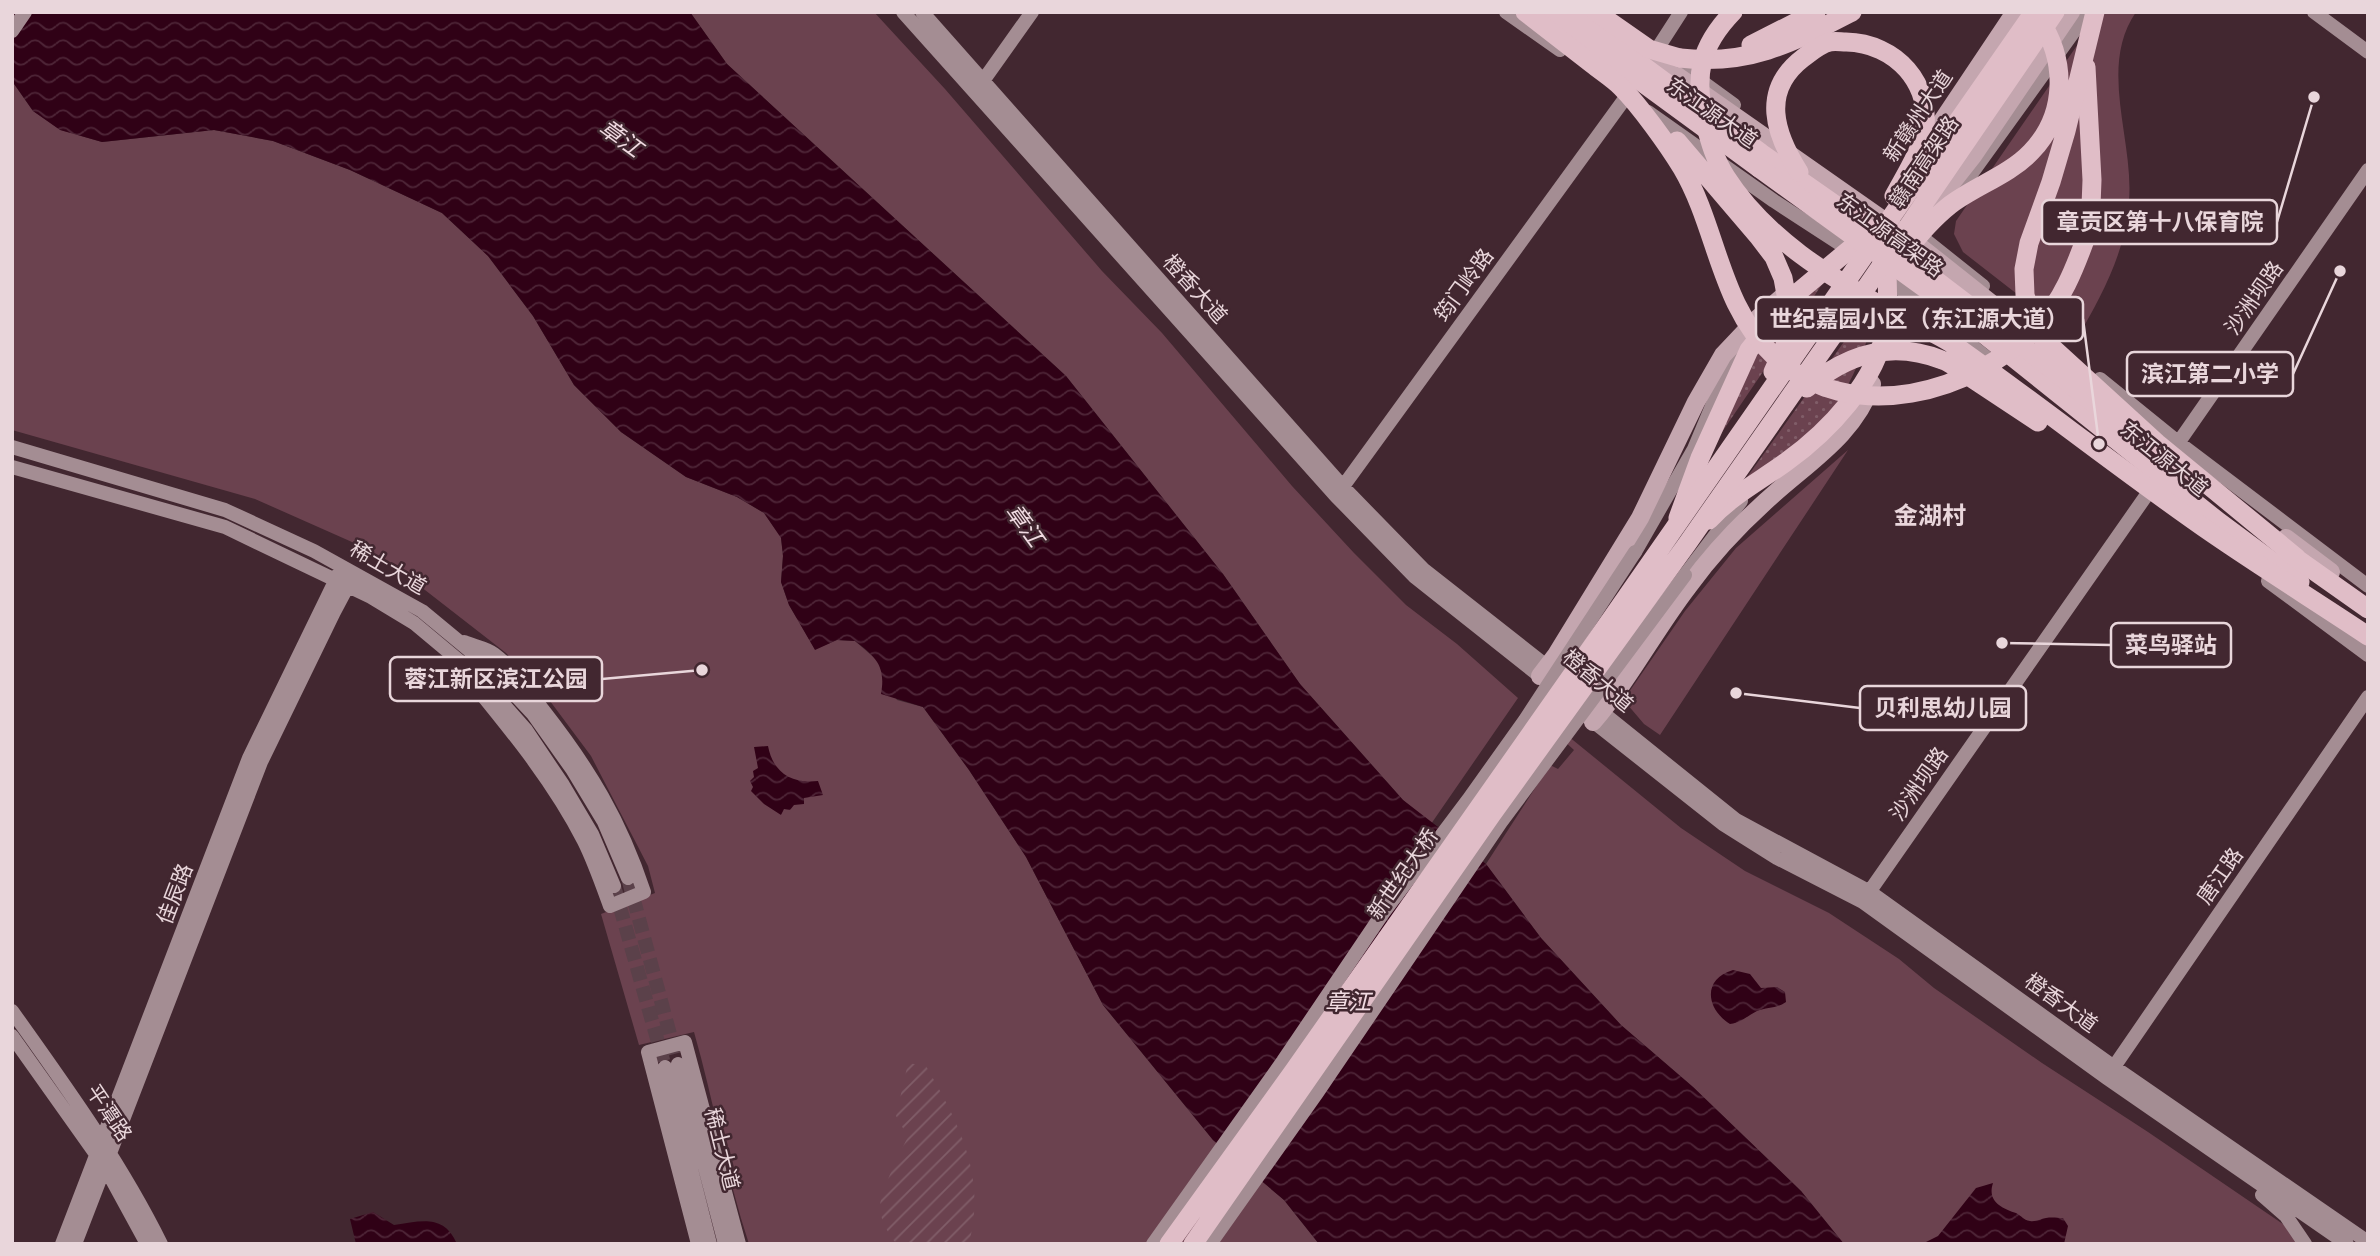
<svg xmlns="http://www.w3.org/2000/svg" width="2380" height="1256" font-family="Commissioner,'Noto Sans SC',sans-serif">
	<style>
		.grass { fill: url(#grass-dots) }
		.park { fill: #6b424f }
		.garden { fill: url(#garden-furrows) }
		.water { fill: url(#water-waves) }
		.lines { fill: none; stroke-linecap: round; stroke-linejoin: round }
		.secondary-tunnel { stroke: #5b414a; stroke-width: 14; stroke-dasharray: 14 7; stroke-linecap: butt }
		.secondary { stroke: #a48d93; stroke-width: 14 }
		.primary { stroke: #c4a6af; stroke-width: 18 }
		.highway { stroke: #e0bdc7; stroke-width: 19 }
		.secondary-bridge { stroke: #a48d93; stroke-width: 14 }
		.highway-bridge { stroke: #e0bdc7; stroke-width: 19 }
		.labels { text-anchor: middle; stroke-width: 5; stroke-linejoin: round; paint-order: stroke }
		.street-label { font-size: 21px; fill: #e9d6db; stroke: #422730 }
		.water-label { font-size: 23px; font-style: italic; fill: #f1dbe2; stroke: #422730 }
		.quarter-label { font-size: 24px; font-weight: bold; fill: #e9d6db; stroke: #422730 }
		.leader { fill: none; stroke: #e9d6db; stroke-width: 2.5 }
		.callout-dot { fill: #e9d6db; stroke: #422730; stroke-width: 2.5 }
		.callout { fill: #422730; stroke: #e9d6db; stroke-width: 2.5 }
		.callout-label { font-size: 23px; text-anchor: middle; font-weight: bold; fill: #e9d6db }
	</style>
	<defs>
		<pattern id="grass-dots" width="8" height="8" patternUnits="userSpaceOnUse" patternTransform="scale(1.75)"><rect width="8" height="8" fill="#6b424f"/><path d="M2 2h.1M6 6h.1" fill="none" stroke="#805d68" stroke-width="1.8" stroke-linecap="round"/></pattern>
		<pattern id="garden-furrows" width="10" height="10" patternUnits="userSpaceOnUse" patternTransform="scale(1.75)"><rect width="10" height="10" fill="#6b424f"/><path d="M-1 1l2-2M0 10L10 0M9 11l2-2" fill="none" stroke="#805d68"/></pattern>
		<pattern id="water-waves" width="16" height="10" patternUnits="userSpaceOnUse" patternTransform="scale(1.75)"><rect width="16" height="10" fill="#300116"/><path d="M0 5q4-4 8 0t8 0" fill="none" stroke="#4e2537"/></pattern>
	</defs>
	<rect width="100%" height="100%" fill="#422730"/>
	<path class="grass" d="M 1825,280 L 1714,444 L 1742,376 L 1797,300 Z
		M 1866,311 L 1875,318 C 1864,348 1854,380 1835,406 C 1811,441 1773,463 1740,487 Z"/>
	<path class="park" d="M 690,12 L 874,12 L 945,89 L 1102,271 L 1162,333 L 1292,486 L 1354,553 L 1406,605 L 1457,644 L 1518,698 L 1431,824 L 1403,800 L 1300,684 L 1223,574 L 1066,376 L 727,64 Z
		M 2100,12 L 2136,12 C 2098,67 2134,139 2129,201 C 2126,252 2101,297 2076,340 L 1963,252 L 1954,234 L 1956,221 Z
		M 12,81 L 33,111 L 61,130 L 102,142 L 214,130 L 273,141 L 350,170 L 442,213 L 488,256 L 533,316 L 574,385 L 621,432 L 686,477 L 737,497 L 764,513 L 781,537 L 783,556 L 781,582 L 789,605 L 815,649 L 837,640 L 855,641 L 878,661 L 884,679 L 897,700 L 923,707 L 969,770 L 1026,857 L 1103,1005 L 1213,1140 L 1284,1200 L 1319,1244 L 749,1244 C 726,1174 714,1102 694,1032 L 639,1045 L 601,914 L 655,893 L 648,866 L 591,756 L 547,697 L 506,653 L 407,576 L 361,546 L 255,499 L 12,430 Z
		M 1848,450 L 1660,735 L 1644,724 L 1627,704 L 1629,692 L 1685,611 L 1736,548 Z
		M 1568,736 L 1681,828 L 1745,871 L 1829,913 L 1899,959 L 1934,988 L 2042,1063 L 2148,1132 L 2312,1244 L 1844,1244 L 1801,1191 L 1693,1087 L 1621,1025 L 1541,938 L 1486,864 L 1550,765 L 1558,769 L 1574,750 L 1563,740 Z"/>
	<path class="garden" d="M 908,1063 L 926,1066 C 959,1123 987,1176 969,1244 L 897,1244 C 889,1236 881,1221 880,1209 C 878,1196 901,1150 908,1137 L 896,1116 Z"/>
	<path class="water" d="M 12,12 L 690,12 L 727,64 L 1066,376 L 1223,574 L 1300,684 L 1403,800 L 1486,864 L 1541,938 L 1621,1025 L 1693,1087 L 1801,1191 L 1844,1244 L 1319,1244 L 1284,1200 L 1213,1140 L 1103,1005 L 1026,857 L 969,770 L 923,707 L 881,694 C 886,666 876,657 855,641 L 837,640 L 815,650 L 789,605 L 781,582 L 783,556 L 781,538 L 764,513 L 737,497 L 686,477 L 621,432 L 574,385 L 533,316 L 488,256 L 442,213 L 350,170 L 273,141 L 214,130 L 102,142 L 60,130 L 33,111 L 12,81 Z
		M 768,746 C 773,773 792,784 818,781 L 823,795 L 804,798 L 804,804 L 794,805 L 790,810 L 784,809 L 781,815 L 764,804 L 751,791 L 753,787 L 750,781 L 754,777 L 753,771 L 758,768 L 754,747 Z
		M 1733,970 L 1750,974 L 1761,988 L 1777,987 L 1785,992 L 1786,1002 C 1776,1009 1767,1007 1757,1011 C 1745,1017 1743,1022 1730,1024 C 1706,1009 1702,979 1733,970 Z
		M 1993,1183 C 1987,1201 2001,1208 2016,1213 C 2022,1216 2023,1220 2030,1221 C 2036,1222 2040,1219 2046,1218 C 2052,1217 2058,1218 2063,1218 L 2068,1226 L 2064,1244 L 1922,1244 L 1938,1236 L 1976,1188 Z
		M 373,1212 L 394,1225 C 422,1221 444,1214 457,1244 L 356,1244 L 350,1219 Z"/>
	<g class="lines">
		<path class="secondary-tunnel" d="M 628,878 L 678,1064
			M 614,886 L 665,1067"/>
		<path class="secondary" d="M 903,12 L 1336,496 L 1415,577 L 1546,681
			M 922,12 L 1344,488 L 1423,569 L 1554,672
			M 1506,12 L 1560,50
			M 2314,12 L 2368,52
			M 12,31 L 25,12
			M 1652,57 L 1681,12
			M 1668,57 L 1734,105
			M 978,88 L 1032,12
			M 1648,112 L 1774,201 L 1857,255
			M 1954,198 L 2088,12
			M 1914,231 L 1983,286
			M 1884,276 L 1991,361
			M 2100,379 L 2179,443 L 2368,586
			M 12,447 L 225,510 L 314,551 L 422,611 L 486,664 L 533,714 L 572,769 L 604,822 L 628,878
			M 2174,449 L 2368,170
			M 12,467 L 225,527 L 371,597 L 414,623 L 481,679 L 526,730 L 563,785 L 592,834 L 614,886
			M 1339,492 L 1626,97
			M 1635,552 L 1694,449 L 1730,363 L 1748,338
			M 1685,575 L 1741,501
			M 2268,581 L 2368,655
			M 464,642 C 473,646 486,648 494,654 C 514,669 528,690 543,710 C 590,770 620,820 644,892 L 610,906 C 602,884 594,861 584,841 C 555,784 515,735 475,686
			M 1593,705 L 1736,820 L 1870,892 L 2114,1067 L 2368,1242
			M 1585,715 L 1723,824 L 1777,858 L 1863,902 L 2107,1078 L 2347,1244
			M 1865,898 L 2155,483
			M 12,1011 C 66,1087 120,1161 161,1244
			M 12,1036 L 105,1167 L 147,1244
			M 678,1064 L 725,1244
			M 665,1067 L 710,1244
			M 2109,1074 L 2368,697
			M 2262,1195 L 2286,1216 L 2305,1244
			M 62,1244 L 249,758 L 339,573
			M 75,1244 L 261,762 L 334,612 L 351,580
			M 698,1244 L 648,1052 L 685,1042 L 739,1244"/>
		<path class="primary" d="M 1639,49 L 1909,238 L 2040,342
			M 1920,154 L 2015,12
			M 1921,222 L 1973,156 L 2071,12
			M 2286,538 L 2331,572
			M 1540,676 L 1556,655 L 1640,518 L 1696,402 L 1723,355 L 1757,319 L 1789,291
			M 1593,722 C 1629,680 1655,630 1688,587 C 1714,551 1749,515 1783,486 C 1818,456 1856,430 1872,384"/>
		<path class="highway" d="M 1546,12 L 1759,168
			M 1570,12 L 1761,153 L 1857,220
			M 1751,45 L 1816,12
			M 1680,58 C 1749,66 1792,43 1852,12
			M 2085,240 L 2091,206 L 2092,180 L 2086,67
			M 1940,299 L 2219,522 L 2300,582
			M 1678,518 L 1700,458 L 1749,350 L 1790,299 L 1856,244
			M 1709,520 C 1731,496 1760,481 1786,462 C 1828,432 1877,381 1886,327 C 1889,308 1887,288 1887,268"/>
		<path class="secondary-bridge" d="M 1153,1244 L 1283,1061 L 1383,913 L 1468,800 L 1525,720 L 1635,552
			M 1210,1244 L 1317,1093 L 1501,822 L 1685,575"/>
		<path class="highway-bridge" d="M 1525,12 C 1548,30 1570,47 1592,64 C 1602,72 1613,79 1621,87 C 1640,106 1668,145 1682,168 C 1718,229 1719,305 1774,356 C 1850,428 1975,394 2040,324 C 2062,300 2074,270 2085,240
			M 1596,12 L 1649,49 L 1680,58
			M 1733,12 C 1699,47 1694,77 1705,123 C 1710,142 1715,160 1726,177 C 1765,238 1830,277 1892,312 C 1913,324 1937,333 1957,347 C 2043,408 2126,474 2213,534 C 2264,569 2317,602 2368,636
			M 2095,12 L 2066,131 L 2051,182 L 2029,243 L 2024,269 L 2025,295 L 2033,321 L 2043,339 L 2157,443 L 2297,558
			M 1677,141 L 1758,236 L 1774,257 L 1783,278 L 1787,300 L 1787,341 L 1773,372
			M 1759,168 L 1926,289
			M 1799,172 C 1775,134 1760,91 1803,58 C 1810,53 1820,44 1830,42 C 1835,41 1841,42 1846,42 C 1896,43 1933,84 1924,134 C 1920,152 1903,179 1894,196
			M 1857,220 L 2039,359 L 2120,425
			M 1902,256 C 1917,238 1931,220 1950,205 C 1975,186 2009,175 2031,152 C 2067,115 2067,60 2039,19
			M 1807,388 C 1847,354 1891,340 1942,360 C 1952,363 1961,372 1970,377 C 1993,392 2015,407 2038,422
			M 2286,551 L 2368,609
			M 1169,1244 L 1293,1072 L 1591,648 L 2034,12
			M 1193,1244 L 1492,814 L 1687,544 L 1857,301 L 2055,12"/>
	</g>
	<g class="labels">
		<g class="street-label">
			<text transform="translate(1712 113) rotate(35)" y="7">东江源大道</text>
			<text transform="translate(1918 116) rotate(-56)" y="7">新赣州大道</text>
			<text transform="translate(1924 162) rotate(-56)" y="7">赣南高架路</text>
			<text transform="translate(1890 235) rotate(36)" y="7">东江源高架路</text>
			<text transform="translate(1464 285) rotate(-54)" y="7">筠门岭路</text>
			<text transform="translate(1195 289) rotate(48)" y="7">橙香大道</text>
			<text transform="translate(2254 298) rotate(-55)" y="7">沙洲坝路</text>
			<text transform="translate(2164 459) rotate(39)" y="7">东江源大道</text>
			<text transform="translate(388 568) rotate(30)" y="7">稀土大道</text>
			<text transform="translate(1598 681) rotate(40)" y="7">橙香大道</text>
			<text transform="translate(1919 784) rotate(-55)" y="7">沙洲坝路</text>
			<text transform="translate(1403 874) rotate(-55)" y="7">新世纪大桥</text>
			<text transform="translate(2220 876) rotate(-55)" y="7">唐江路</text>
			<text transform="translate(175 894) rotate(-69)" y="7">佳辰路</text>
			<text transform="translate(2061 1003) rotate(36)" y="7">橙香大道</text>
			<text transform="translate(109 1113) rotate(56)" y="7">平潭路</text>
			<text transform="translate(722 1149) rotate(76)" y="7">稀土大道</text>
		</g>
		<g class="water-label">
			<text transform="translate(621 138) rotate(36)" y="8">章江</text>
			<text transform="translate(1025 525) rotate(54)" y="8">章江</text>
			<text x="1348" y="1010">章江</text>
		</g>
		<g class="quarter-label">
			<text x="1930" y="524">金湖村</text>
		</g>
	</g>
	<path class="leader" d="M2314 97L2277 222M2099 444L2083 319M2340 271L2293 374M2002 643L2111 645M702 670L602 679M1736 693L1860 708"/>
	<g class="callout-dot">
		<circle cx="2314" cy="97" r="7"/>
		<circle cx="2099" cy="444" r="7"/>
		<circle cx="2340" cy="271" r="7"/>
		<circle cx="2002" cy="643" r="7"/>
		<circle cx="702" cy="670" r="7"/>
		<circle cx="1736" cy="693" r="7"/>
	</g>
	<g class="callout">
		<rect x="2042" y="200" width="235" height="44" rx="7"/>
		<rect x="1756" y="297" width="327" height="44" rx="7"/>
		<rect x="2127" y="352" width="166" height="44" rx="7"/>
		<rect x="2111" y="623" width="120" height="44" rx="7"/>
		<rect x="390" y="657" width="212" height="44" rx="7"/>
		<rect x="1860" y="686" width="166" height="44" rx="7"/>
	</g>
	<g class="callout-label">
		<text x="2160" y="230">章贡区第十八保育院</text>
		<text x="1919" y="327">世纪嘉园小区（东江源大道）</text>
		<text x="2210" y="382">滨江第二小学</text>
		<text x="2171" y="653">菜鸟驿站</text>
		<text x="496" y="687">蓉江新区滨江公园</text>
		<text x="1943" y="716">贝利思幼儿园</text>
	</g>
	<rect width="2380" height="1256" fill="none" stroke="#e9d6db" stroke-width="28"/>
</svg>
